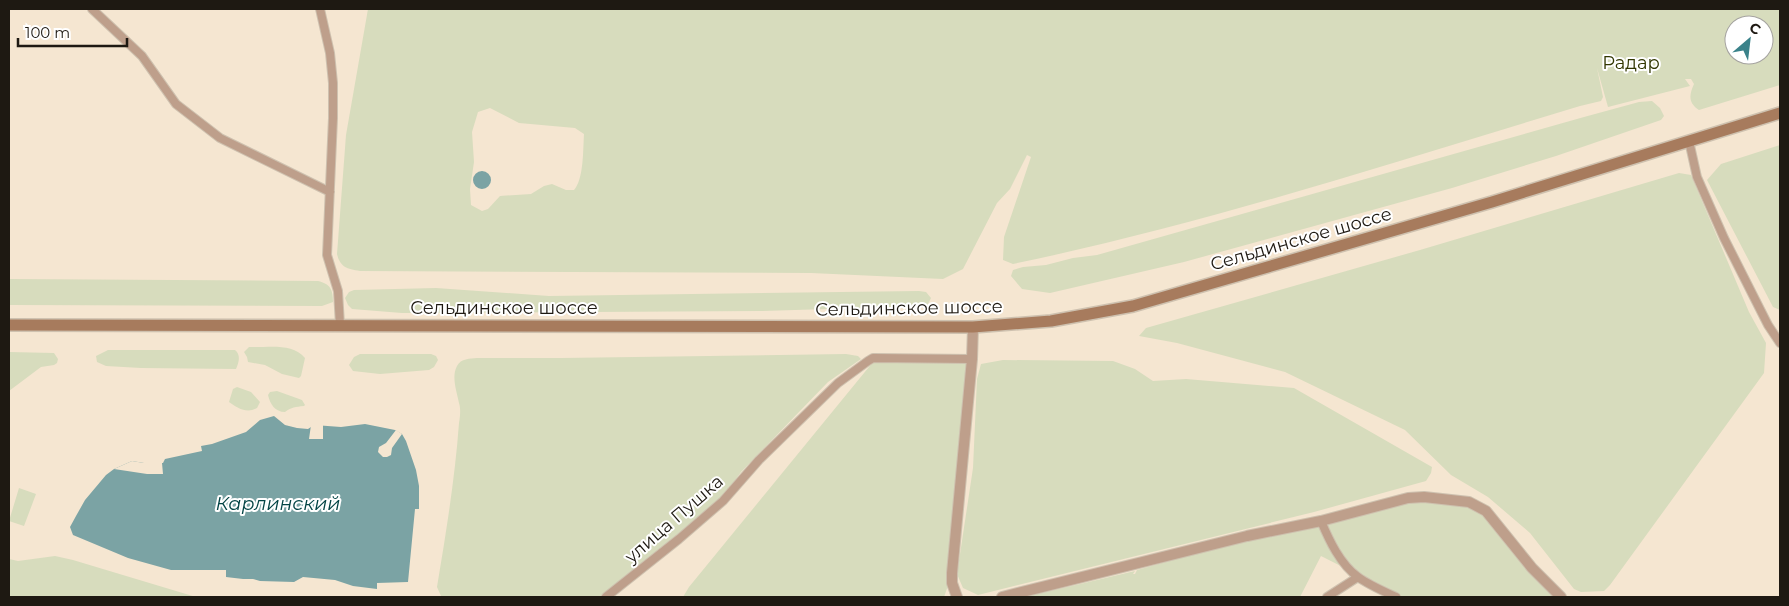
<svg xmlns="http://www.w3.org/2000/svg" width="1789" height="606" font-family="Montserrat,sans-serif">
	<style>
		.green { fill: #d7dcbd; fill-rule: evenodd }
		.water { fill: #7ba3a4 }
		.pier { fill: #f5e6d1 }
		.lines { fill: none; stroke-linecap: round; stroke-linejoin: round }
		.minor-casing { stroke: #cec1af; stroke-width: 10 }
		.tertiary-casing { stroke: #cec1af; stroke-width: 12 }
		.secondary-casing { stroke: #cec1af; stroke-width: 14 }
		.minor { stroke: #be9f8b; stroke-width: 8 }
		.tertiary { stroke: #be9f8b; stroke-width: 10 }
		.secondary { stroke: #a77b5d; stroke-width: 11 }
		.labels { text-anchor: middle; stroke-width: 4; stroke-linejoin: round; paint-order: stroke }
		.park-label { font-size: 18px; fill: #313600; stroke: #fff }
		.street-label { font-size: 18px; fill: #1e1912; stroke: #fff }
		.water-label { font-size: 19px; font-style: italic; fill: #034445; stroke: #fff }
	</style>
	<rect width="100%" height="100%" fill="#f5e6d1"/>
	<path class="green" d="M 368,9 L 1780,9 L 1780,85 L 1699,110 C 1688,103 1689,95 1694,84 L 1691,79 L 1685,79 L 1690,86 L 1608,107 L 1597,68 L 1603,97 L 1601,101 L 1580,106 C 1392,163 1205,224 1013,264 L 1003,260 L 1004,237 L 1031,157 L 1027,155 L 1010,189 L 997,203 L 963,269 L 943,279 L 811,273 L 360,271 C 347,269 340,267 337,254 L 346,135 ZM 1734,25 L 1764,25 L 1764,55 L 1734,55 ZM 490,108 L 519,123 L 575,128 L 584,134 C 583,148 584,179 574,190 L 566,190 L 552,184 L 544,186 L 531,194 L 500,196 L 488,209 L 482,211 L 471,205 L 470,189 L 474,162 L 472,132 L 478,112 Z
		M 1652,101 L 1660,108 L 1664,116 L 1661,120 L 1556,156 L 1452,188 L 1184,262 L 1050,293 L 1022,289 L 1011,276 L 1013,270 L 1023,267 L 1046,265 L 1073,258 L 1097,255 L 1584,117 L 1639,102 Z
		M 1780,145 L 1780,310 L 1773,307 L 1707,180 L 1721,164 Z
		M 1679,173 L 1691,175 L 1749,312 L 1766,343 L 1764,373 L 1610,585 L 1604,591 L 1581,592 L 1574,589 L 1530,533 L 1488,497 L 1451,475 L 1405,430 L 1285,372 L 1177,343 L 1139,336 L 1146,328 L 1420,250 Z
		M 9,279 L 318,281 C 330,284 333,289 333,302 L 322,306 L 9,305 Z
		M 436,288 L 549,296 L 919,291 L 926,292 L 931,298 L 927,306 L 760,311 L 402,313 L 352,309 L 348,305 L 345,298 L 349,292 L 354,290 Z
		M 249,347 C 267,348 292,342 305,358 L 301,376 L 299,378 L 282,374 L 265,365 L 248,362 L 247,357 L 244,352 Z
		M 108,350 L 235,350 C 241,355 239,362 236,369 L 141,368 L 106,366 L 97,362 L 96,356 Z
		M 9,352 L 54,353 L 58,359 L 57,363 L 54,365 L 41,367 L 9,391 Z
		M 360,354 L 431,354 L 436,356 L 438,360 L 434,367 L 429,370 L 380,374 L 353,371 L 349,365 L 354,357 Z
		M 846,354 L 858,356 L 861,359 L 828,382 L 741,472 L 722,498 L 603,597 L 441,596 L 437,587 C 446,533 455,478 459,423 C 460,417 461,409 459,403 C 457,392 451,377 457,366 C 461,358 470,359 477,358 L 561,358 Z
		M 1003,360 L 1113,361 L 1135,369 L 1153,381 L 1186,379 L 1294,388 L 1432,467 L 1431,473 L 1426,481 L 1314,512 L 978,595 L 963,588 L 957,574 L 973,468 L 977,379 L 981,364 Z
		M 873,362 L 968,362 L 950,580 L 944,597 L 683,597 L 689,587 Z
		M 237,387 L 251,392 L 260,402 L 257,408 C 247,414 237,408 229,402 L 233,389 Z
		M 277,391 L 302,400 L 305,405 L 304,406 C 295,407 292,407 285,412 C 275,412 270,404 268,395 L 270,392 Z
		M 19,488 L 36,494 L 24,526 L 9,521 Z
		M 1422,500 L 1467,507 L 1479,512 L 1489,521 L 1528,571 L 1554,597 L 1402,597 L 1321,556 L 1300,597 L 1025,597 L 1135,571 L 1133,574 L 1135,574 L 1137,570 L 1227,545 L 1307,528 L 1407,502 Z
		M 55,556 L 73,560 L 196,597 L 9,597 L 9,559 L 18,561 Z"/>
	<path class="water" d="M473 180a9 9 0 1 1 18 0a9 9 0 1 1-18 0Z
		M 274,416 L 285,425 L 297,428 L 308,429 L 314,425 L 341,427 L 365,424 L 395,430 L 402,434 L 406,441 L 416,470 L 419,486 L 419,509 L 415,509 L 408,582 L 377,583 L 377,589 L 353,586 L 335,580 L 303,577 L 294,582 L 260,581 L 253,579 L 243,579 L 226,577 L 226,570 L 171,570 L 128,558 L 73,535 L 70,527 L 76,516 L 85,500 L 106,475 L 114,469 L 132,461 L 144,463 L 163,463 L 165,459 L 202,451 L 201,446 L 212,444 L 246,432 L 260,420 Z"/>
	<path class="pier" d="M 311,425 L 323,425 L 323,439 L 309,439 Z
		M 396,430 L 402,434 L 392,448 L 391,455 L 387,457 L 383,457 L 378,452 L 379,447 L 386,443 Z
		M 132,461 L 144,463 L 162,463 L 163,474 L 147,474 L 114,469 Z"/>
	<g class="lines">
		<g class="minor-casing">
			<path id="minor" d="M 92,9 L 142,56 L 176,104 L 220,138 L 330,192
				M 320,9 L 330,53 L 333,83 L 333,118 L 327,255 L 338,291 L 340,325
				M 1689,141 L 1697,177 L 1724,238 L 1768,325 L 1780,343
				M 1321,521 C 1329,540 1340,564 1358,577 C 1369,585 1383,591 1396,597
				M 606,597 L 679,539 L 723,501 L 759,460 L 838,383 L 868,361 L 873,358 L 972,359
				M 1327,597 L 1358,577"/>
		</g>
		<g class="tertiary-casing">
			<path id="tertiary" d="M 957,597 L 952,583 L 952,573 L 972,359 L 973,327
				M 1002,597 L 1247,536 L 1321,521 L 1408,498 L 1424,497 L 1469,502 L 1486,511 L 1532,568 L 1561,597"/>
		</g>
		<g class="secondary-casing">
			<path id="secondary" d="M 9,325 L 973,327 L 1051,321 L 1133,306 L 1492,202 L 1780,113"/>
		</g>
		<use href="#minor" class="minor"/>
		<use href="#tertiary" class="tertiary"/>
		<use href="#secondary" class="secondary"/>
	</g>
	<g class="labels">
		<g class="park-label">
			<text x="1631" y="69">Радар</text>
		</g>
		<g class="street-label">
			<text transform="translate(1301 239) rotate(-16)" y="6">Сельдинское шоссе</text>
			<text x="504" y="314">Сельдинское шоссе</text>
			<text transform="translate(909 308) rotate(-1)" y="6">Сельдинское шоссе</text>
			<text transform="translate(674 519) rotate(-41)" y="6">улица Пушка</text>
		</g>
		<g class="water-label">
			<text x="278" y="510">Карлинский</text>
		</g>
	</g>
	<rect width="1789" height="606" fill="none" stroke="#1e1912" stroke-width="20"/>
	<g transform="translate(1749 40) rotate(28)"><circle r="24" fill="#ffffff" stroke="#a5a3a0"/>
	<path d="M0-4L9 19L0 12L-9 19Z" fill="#3a828a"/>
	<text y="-8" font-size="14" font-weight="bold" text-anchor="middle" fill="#1e1912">С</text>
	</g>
	<path d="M18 38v8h109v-8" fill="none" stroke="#1e1912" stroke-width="2.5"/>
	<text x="25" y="38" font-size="15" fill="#1e1912" stroke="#ffffff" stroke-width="4" paint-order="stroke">100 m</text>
</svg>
